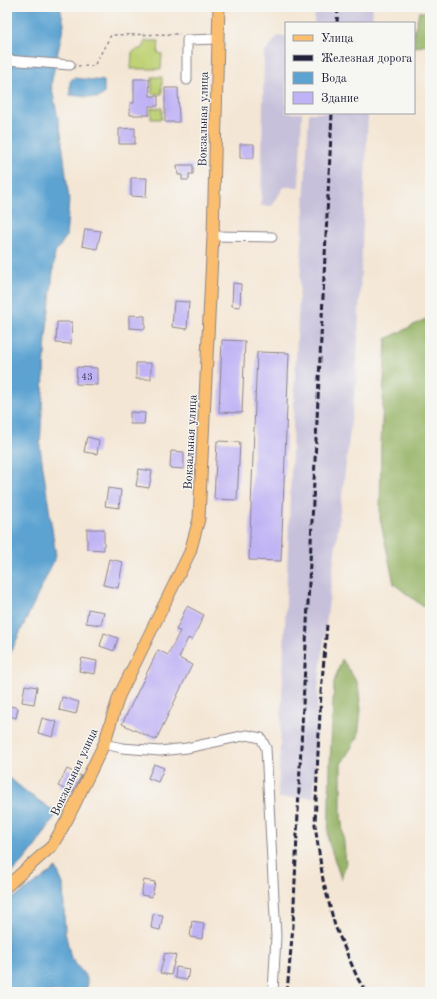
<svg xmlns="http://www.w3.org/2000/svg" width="437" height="999" font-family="'Old Standard TT',serif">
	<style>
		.industrial { fill: #c6c0da }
		.green { fill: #bfd276; stroke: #707a58 }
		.forest { fill: #97b467; stroke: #5c6b51 }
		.water { fill: #5ca3d2; stroke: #3f6286 }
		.building { fill: #c0b3f5 }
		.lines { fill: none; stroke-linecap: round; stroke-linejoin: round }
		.minor-casing { stroke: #8b8488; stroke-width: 11 }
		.major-casing { stroke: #8b8488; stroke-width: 13 }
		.path { stroke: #8b8488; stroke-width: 1.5; stroke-dasharray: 3 3; stroke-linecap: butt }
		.minor { stroke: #fff; stroke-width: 9 }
		.major { stroke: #fbbe6e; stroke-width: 11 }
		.rail { stroke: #22223b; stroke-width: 3; stroke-dasharray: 6 3; stroke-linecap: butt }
		.labels { text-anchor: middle; stroke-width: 3; stroke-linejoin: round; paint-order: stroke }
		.number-label { font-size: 10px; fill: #4a466a }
		.street-label { font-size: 12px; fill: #22223b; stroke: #f6f6f2 }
	</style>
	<rect width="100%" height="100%" fill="#f6f6f2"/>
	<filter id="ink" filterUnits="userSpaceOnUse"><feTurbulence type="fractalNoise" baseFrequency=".025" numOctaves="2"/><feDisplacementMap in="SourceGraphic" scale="8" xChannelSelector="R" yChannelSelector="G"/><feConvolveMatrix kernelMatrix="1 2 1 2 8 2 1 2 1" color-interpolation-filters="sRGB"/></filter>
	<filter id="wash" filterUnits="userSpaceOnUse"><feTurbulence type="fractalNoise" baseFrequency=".012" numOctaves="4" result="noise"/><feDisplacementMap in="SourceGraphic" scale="16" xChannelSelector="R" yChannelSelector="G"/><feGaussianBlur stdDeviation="0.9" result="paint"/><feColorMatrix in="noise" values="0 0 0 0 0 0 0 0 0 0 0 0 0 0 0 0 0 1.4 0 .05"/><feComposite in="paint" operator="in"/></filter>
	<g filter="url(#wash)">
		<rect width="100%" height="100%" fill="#f4e6d4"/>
		<path class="industrial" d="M 315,7 L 373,7 L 372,23 L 314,23 Z
			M 278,36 L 286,36 L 286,113 L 302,113 L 299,187 L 284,187 L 272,206 L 261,206 L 264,53 Z
			M 309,113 L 368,113 L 356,382 L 318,690 L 314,797 L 278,798 L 295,374 Z"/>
		<path class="green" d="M 145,41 L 159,41 L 158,53 L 162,54 L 161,69 L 131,69 L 132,52 L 144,47 Z
			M 152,77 L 162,77 L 162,94 L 152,94 Z
			M 151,108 L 162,108 L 162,119 L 151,119 Z"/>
		<path class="forest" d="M 419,12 L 430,12 L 430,45 L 414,47 L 414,31 Z
			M 430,317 L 430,612 L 394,584 L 380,518 L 381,443 L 386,339 Z
			M 342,659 L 358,684 L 361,709 L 358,737 L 341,764 L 341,814 L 346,864 L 341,879 L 328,840 L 330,765 L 334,682 Z"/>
		<path class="water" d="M 7,7 L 60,7 L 64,24 L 51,84 L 61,133 L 69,200 L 66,237 L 55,253 L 46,337 L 40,447 L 56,556 L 10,654 L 7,659 Z
			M 73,78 L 104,81 L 104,94 L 98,98 L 70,95 L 70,82 Z
			M 7,776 L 29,794 L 57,813 C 42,836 29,860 7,876 Z
			M 56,868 L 63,884 L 65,932 L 71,958 L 87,978 L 87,992 L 7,992 L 7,902 L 32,886 Z"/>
		<g id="blocks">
			<path class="building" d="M 134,79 L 149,79 L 150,96 L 158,96 L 158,106 L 149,106 L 149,115 L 130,115 L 130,103 L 134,103 Z
				M 165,88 L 178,88 L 179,122 L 165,122 Z
				M 135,128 L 135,144 L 119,144 L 119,129 Z
				M 240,144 L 254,144 L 254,158 L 240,158 Z
				M 177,165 L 193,165 L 193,174 L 189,174 L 189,180 L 182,180 L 182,175 L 178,175 Z
				M 131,178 L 147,178 L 146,197 L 131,196 Z
				M 85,229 L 101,231 L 97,249 L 82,246 Z
				M 233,283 L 241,284 L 240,307 L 232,306 Z
				M 174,301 L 189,302 L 187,329 L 172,327 Z
				M 129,315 L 145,316 L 145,329 L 129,328 Z
				M 57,322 L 72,322 L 71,344 L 56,343 Z
				M 222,340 L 245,341 L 242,413 L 219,412 Z
				M 257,352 L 289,353 L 281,561 L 249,560 Z
				M 136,363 L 151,363 L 151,379 L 136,379 Z
				M 77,367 L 97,368 L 97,385 L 76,384 Z
				M 130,412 L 145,413 L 144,424 L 130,424 Z
				M 87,437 L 99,440 L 97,454 L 84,452 Z
				M 217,441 L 240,442 L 237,500 L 214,499 Z
				M 171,451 L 184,452 L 184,469 L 170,468 Z
				M 139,469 L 152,471 L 149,488 L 136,486 Z
				M 108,488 L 121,490 L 119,508 L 105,506 Z
				M 87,529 L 104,529 L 104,550 L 87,549 Z
				M 109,559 L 123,562 L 118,588 L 103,585 Z
				M 187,606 L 204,615 L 192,640 L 188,638 L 179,658 L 192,665 L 156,740 L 122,724 L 158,650 L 168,655 L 180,631 L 176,630 Z
				M 88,609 L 104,612 L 101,625 L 86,623 Z
				M 104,633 L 118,638 L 114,651 L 100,646 Z
				M 82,658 L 97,661 L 95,674 L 79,671 Z
				M 25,685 L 37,687 L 34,704 L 22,702 Z
				M 62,697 L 79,702 L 76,714 L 59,710 Z
				M 7,705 L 18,708 L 16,718 L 7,715 Z
				M 42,718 L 57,722 L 53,737 L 38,733 Z
				M 154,764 L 164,768 L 158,782 L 148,778 Z
				M 67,769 L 81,776 L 72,793 L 58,786 Z
				M 144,880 L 155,882 L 152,897 L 141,895 Z
				M 153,914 L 163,915 L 160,930 L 151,928 Z
				M 192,921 L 204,923 L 202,939 L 190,937 Z
				M 165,953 L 176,955 L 171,975 L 160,973 Z
				M 176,967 L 189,969 L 187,980 L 175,978 Z"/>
		</g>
	</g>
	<g filter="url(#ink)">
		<use href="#blocks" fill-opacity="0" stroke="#8b8488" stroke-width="1"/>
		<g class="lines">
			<g class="minor-casing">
				<path id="minor" d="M 7,60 L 70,65
					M 187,80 L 187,40 L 218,39
					M 213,236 L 272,237
					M 104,744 L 122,748 L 160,751 L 187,748 L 247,735 L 261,738 L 266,748 L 276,936 L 273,992"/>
			</g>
			<g class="major-casing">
				<path id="major" d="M 7,886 L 52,846 L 68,818 L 104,744 L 119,696 L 190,552 L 199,519 L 213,236 L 218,39 L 219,7"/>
			</g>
			<path class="path" d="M 78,66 L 94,66 L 111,35 L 180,34"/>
			<use href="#minor" class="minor"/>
			<use href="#major" class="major"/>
			<path class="rail" d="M 337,23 L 338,7
				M 327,625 L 321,692 L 318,752 L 315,825 L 323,880 L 335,926 L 358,979 L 366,992
				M 287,992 L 293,926 L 300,767 L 332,113"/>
		</g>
	</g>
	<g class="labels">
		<g class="number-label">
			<text x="87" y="380">43</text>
		</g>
		<g class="street-label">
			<text transform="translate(203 119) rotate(-89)" y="4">Вокзальная улица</text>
			<text transform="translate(190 442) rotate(-87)" y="4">Вокзальная улица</text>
			<text transform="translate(74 772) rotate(-65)" y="4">Вокзальная улица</text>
		</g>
	</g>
	<rect width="437" height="999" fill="none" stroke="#f6f6f2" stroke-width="24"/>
	<rect x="285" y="22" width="130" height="92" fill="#f6f6f2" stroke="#a1a1a9"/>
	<rect x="293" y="35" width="20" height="6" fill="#fbbe6e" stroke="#a1a1a9"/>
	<text x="321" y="42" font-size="12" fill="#22223b">Улица</text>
	<rect x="293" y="55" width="20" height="6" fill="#22223b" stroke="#a1a1a9"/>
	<text x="321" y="62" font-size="12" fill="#22223b">Железная дорога</text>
	<rect x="293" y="72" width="20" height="12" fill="#5ca3d2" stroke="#a1a1a9"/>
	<text x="321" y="82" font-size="12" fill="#22223b">Вода</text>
	<rect x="293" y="92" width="20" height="12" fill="#c0b3f5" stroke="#a1a1a9"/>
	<text x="321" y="102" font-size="12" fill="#22223b">Здание</text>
</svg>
